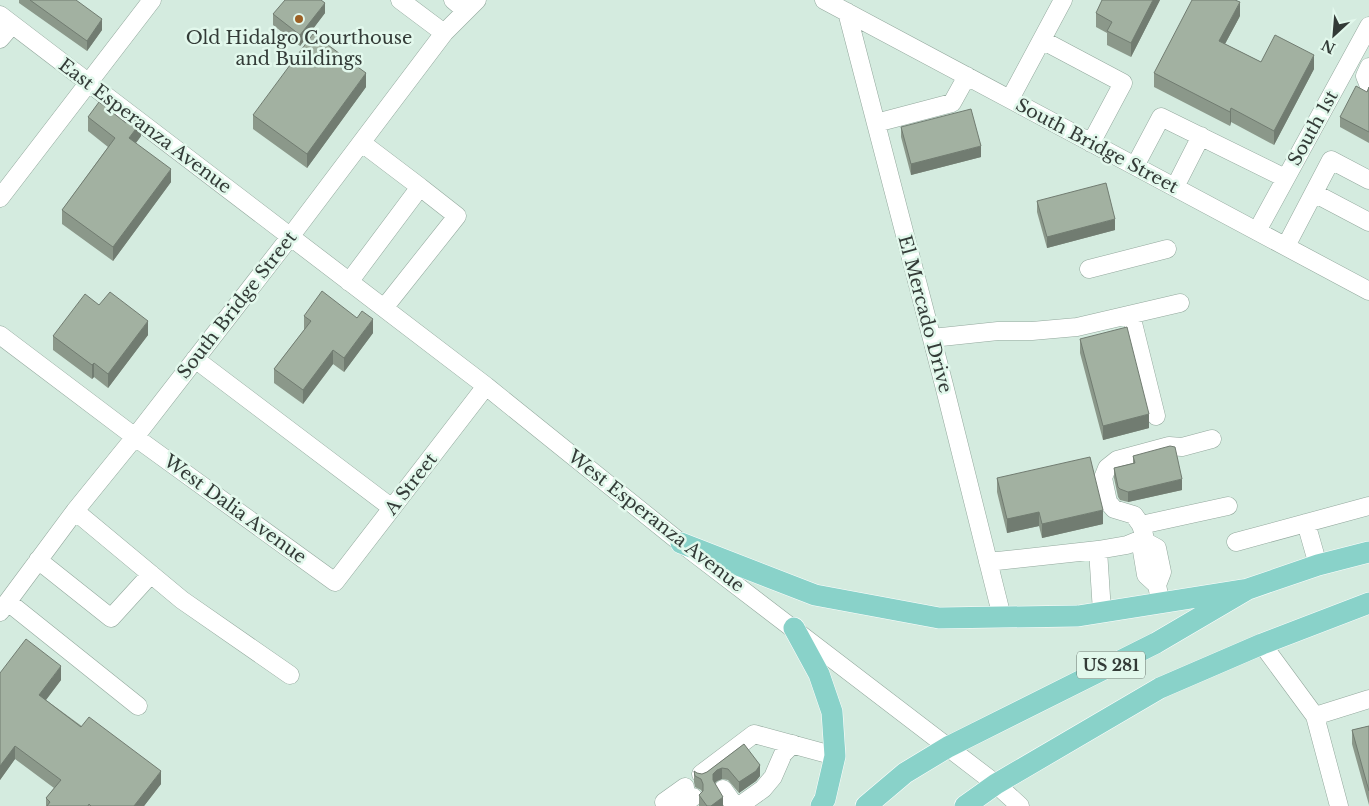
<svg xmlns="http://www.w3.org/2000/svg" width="1369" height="806" font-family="'Libre Baskerville',serif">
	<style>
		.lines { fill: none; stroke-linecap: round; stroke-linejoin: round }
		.minor-casing { stroke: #93a89d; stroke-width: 19 }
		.major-casing { stroke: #fff; stroke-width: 22 }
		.minor { stroke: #fff; stroke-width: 18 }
		.major { stroke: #89d2c9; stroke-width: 21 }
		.wall { fill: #8b988a }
		.shaded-wall { fill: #717c71 }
		.building { fill: #a2b1a1; stroke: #717c71 }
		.poi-dot { fill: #9d6025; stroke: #e2f8ec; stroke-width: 2 }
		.labels { text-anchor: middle; stroke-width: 5; stroke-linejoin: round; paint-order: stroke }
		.shield { fill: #e2f8ec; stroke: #68746d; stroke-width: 1 }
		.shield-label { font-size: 16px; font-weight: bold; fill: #333b37 }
		.poi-label { font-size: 18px; fill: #333b37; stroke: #e2f8ec }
		.street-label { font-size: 18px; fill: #333b37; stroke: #e2f8ec }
	</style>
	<rect width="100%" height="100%" fill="#d4ebdf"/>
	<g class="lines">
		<g class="minor-casing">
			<path id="minor" d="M 400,0 L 444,33
				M 453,0 L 466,11
				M 824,0 L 1369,291
				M 847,12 L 944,385 L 1002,617
				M 0,15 L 486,386 L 681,543 L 996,784 L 1020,806
				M 0,39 L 12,25
				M 1042,40 L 1123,83 L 1091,143
				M 1369,67 L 1365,76 L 1369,86
				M 1010,99 L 1063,0
				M 876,123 L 952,103 L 967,76
				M 1135,166 L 1161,117 L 1285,178
				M 1175,187 L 1201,136
				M 1314,193 L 1369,222
				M 0,198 L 152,0
				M 1257,231 L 1369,26
				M 1286,246 L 1331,160 L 1369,180
				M 1089,269 L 1167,249
				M 349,282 L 420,187 L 362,143
				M 384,308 L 457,216 L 420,187
				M 1131,315 L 1156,416
				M 0,335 L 135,437 L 335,582 L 486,386
				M 932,338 L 998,331 L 1032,331 L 1077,327 L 1180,303
				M 195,359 L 392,508
				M 75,511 L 182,600 L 290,675
				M 1306,523 L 1318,565
				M 1141,525 L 1228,506
				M 1146,542 L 1142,551 L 1146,575 L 1157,585 L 1159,595
				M 1236,542 L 1369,506
				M 1098,550 L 1102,612
				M 38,560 L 111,618 L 151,574
				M 988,562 L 1098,550 L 1127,545 L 1144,538
				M 1157,585 L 1162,572 L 1157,548 L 1146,542 L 1141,525 L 1134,515 L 1114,509 L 1108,502 L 1103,478 L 1107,468 L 1117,460 L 1169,446 L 1182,447 L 1212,439
				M 8,602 L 138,706
				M 0,612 L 75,511 L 135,437 L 290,237 L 444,33 L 477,0
				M 1262,644 L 1315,716 L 1339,806
				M 1315,716 L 1369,699
				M 701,774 L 754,734 L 835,756
				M 723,789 L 735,806
				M 668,806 L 664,802 L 685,787
				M 682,806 L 693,797
				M 739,806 L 763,789 L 773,777 L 783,754 L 793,744"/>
		</g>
		<g class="major-casing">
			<path id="major" d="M 681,543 L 815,595 L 939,618 L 1078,616 L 1248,589
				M 794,628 L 819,674 L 832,712 L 835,756 L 825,799 L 821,806
				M 866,806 L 905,773 L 948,747 L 1156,643 L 1248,589 L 1318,565 L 1369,552
				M 965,806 L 996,784 L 1160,688 L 1262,644 L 1369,603"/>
		</g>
		<use href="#minor" class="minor"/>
		<use href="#major" class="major"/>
	</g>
	<path class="wall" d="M 19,0 L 76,0 L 102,30 L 87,51 L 19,3 Z
		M 1160,0 L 1131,57 L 1107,45 L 1107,33 L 1096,27 L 1096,13 Z
		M 325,13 L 300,46 L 273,25 L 273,14 Z
		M 1240,16 L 1225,44 L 1261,62 L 1314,69 L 1274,145 L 1231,122 L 1230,126 L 1154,87 L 1154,73 Z
		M 366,87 L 307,168 L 253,129 L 253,115 Z
		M 1369,87 L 1369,143 L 1340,127 L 1340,117 L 1367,92 Z
		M 88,117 L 126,123 L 141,136 L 136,143 L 171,182 L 113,261 L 62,224 L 62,210 L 108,147 L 88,131 Z
		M 901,127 L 981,157 L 911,175 L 901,137 Z
		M 1037,201 L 1115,230 L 1047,248 L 1037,212 Z
		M 99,305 L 148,335 L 108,388 L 94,377 L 92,379 L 53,350 L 53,336 Z
		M 304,316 L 373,333 L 344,372 L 333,364 L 303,404 L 274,383 L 274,369 L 304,330 Z
		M 1080,339 L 1149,428 L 1103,440 L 1080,353 Z
		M 1133,456 L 1182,490 L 1128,502 L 1120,500 L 1118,497 L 1114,478 L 1114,468 L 1133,463 Z
		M 997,478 L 1103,524 L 1042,538 L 1039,526 L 1007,533 L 997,492 Z
		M 0,673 L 61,680 L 46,700 L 161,784 L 144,806 L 46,806 L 46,798 L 54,788 L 15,759 L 0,780 Z
		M 1369,726 L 1369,805 L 1352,744 L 1352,730 Z
		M 744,744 L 760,776 L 756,781 L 739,793 L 728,780 L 722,779 L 717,781 L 715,783 L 723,806 L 699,806 L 699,795 L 702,792 L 701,790 L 695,787 L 694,782 L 694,771 L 697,773 L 702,774 L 707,772 Z"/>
	<path class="shaded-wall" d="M 1153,0 L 1160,0 L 1131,57 L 1131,43 Z
		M 1240,2 L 1240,16 L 1219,55 L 1219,41 Z
		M 325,3 L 325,13 L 300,46 L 300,35 Z
		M 102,19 L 102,30 L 87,51 L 87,41 Z
		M 1314,55 L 1314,69 L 1274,145 L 1274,131 Z
		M 366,73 L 366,87 L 307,168 L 307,154 Z
		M 1231,108 L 1231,122 L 1230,126 L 1230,112 Z
		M 141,122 L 141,136 L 129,152 L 129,138 Z
		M 981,146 L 981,157 L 911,175 L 911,164 Z
		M 171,169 L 171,182 L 113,261 L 113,247 Z
		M 1115,219 L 1115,230 L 1047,248 L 1047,237 Z
		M 373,319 L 373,333 L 344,372 L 344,358 Z
		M 148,321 L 148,335 L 108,388 L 108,374 Z
		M 333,350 L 333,364 L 303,404 L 303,390 Z
		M 94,363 L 94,377 L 92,379 L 92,365 Z
		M 1149,414 L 1149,428 L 1103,440 L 1103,426 Z
		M 1182,479 L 1182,490 L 1128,502 L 1128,492 Z
		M 1103,510 L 1103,524 L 1042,538 L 1042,524 Z
		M 1039,512 L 1039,526 L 1007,533 L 1007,519 Z
		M 61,666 L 61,680 L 39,709 L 39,695 Z
		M 15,746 L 15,759 L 0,780 L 0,766 Z
		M 760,765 L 760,776 L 756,781 L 739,793 L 739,782 Z
		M 722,768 L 722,779 L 717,781 L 713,785 L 713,774 L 717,770 Z
		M 161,771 L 161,784 L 144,806 L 134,806 Z
		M 723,797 L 723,806 L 711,806 Z"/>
	<path class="building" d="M 30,0 L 76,0 L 102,19 L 87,41 Z
		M 285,0 L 321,0 L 325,3 L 300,35 L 273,14 Z
		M 1102,0 L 1153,0 L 1131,43 L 1107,31 L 1112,22 L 1096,13 Z
		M 1192,0 L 1235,0 L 1240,2 L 1219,41 L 1261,62 L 1275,35 L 1314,55 L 1274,131 L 1231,108 L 1230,112 L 1154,73 Z
		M 313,34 L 366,73 L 307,154 L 253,115 Z
		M 1356,86 L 1367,92 L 1369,87 L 1369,132 L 1340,117 Z
		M 99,102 L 126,123 L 132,115 L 141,122 L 129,138 L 171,169 L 113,247 L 62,210 L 115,138 L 88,117 Z
		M 971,109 L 981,146 L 911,164 L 901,127 Z
		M 1106,183 L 1115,219 L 1047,237 L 1037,201 Z
		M 322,291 L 357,318 L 362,311 L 373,319 L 344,358 L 333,350 L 303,390 L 274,369 L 311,321 L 304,316 Z
		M 110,292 L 148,321 L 108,374 L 94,363 L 92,365 L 53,336 L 85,294 L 99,305 Z
		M 1127,327 L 1149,414 L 1103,426 L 1080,339 Z
		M 1170,446 L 1175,447 L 1182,479 L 1128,492 L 1120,489 L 1118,487 L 1114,468 L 1135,463 L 1133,456 Z
		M 1090,457 L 1103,510 L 1042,524 L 1039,512 L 1007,519 L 997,478 Z
		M 26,639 L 61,666 L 39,695 L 81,727 L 89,717 L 161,771 L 134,806 L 91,806 L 89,804 L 88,806 L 47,806 L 50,802 L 46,798 L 61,780 L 15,746 L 0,766 L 0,673 Z
		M 1369,726 L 1369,791 L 1352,730 Z
		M 744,744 L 760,765 L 756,771 L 739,782 L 728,769 L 722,768 L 717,770 L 713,774 L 713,780 L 723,797 L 711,806 L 707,806 L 699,795 L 703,791 L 703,784 L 701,779 L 695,776 L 694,771 L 697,773 L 702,774 L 707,772 Z"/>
	<circle class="poi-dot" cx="299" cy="19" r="5"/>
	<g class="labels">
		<rect class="shield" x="1077" y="651.5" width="68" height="27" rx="4"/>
		<g class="shield-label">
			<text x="1111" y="671">US 281</text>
		</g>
		<g class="poi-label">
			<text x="299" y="44">Old Hidalgo Courthouse<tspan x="299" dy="21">and Buildings</tspan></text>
		</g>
		<g class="street-label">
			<text transform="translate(145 126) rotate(37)" y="6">East Esperanza Avenue</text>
			<text transform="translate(1313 128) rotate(-61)" y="6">South 1st</text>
			<text transform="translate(1097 146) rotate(28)" y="6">South Bridge Street</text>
			<text transform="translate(237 305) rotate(-52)" y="6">South Bridge Street</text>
			<text transform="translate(925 314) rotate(75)" y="6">El Mercado Drive</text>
			<text transform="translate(411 484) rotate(-52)" y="6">A Street</text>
			<text transform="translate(235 509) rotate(36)" y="6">West Dalia Avenue</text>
			<text transform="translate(656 521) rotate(38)" y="6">West Esperanza Avenue</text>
		</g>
	</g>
	<g transform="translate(1334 35) rotate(206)" stroke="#e2f8ec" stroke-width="4" paint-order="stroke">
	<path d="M0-4L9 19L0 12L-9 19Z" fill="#333b37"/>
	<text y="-8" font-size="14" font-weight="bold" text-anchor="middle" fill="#333b37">N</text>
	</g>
</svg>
